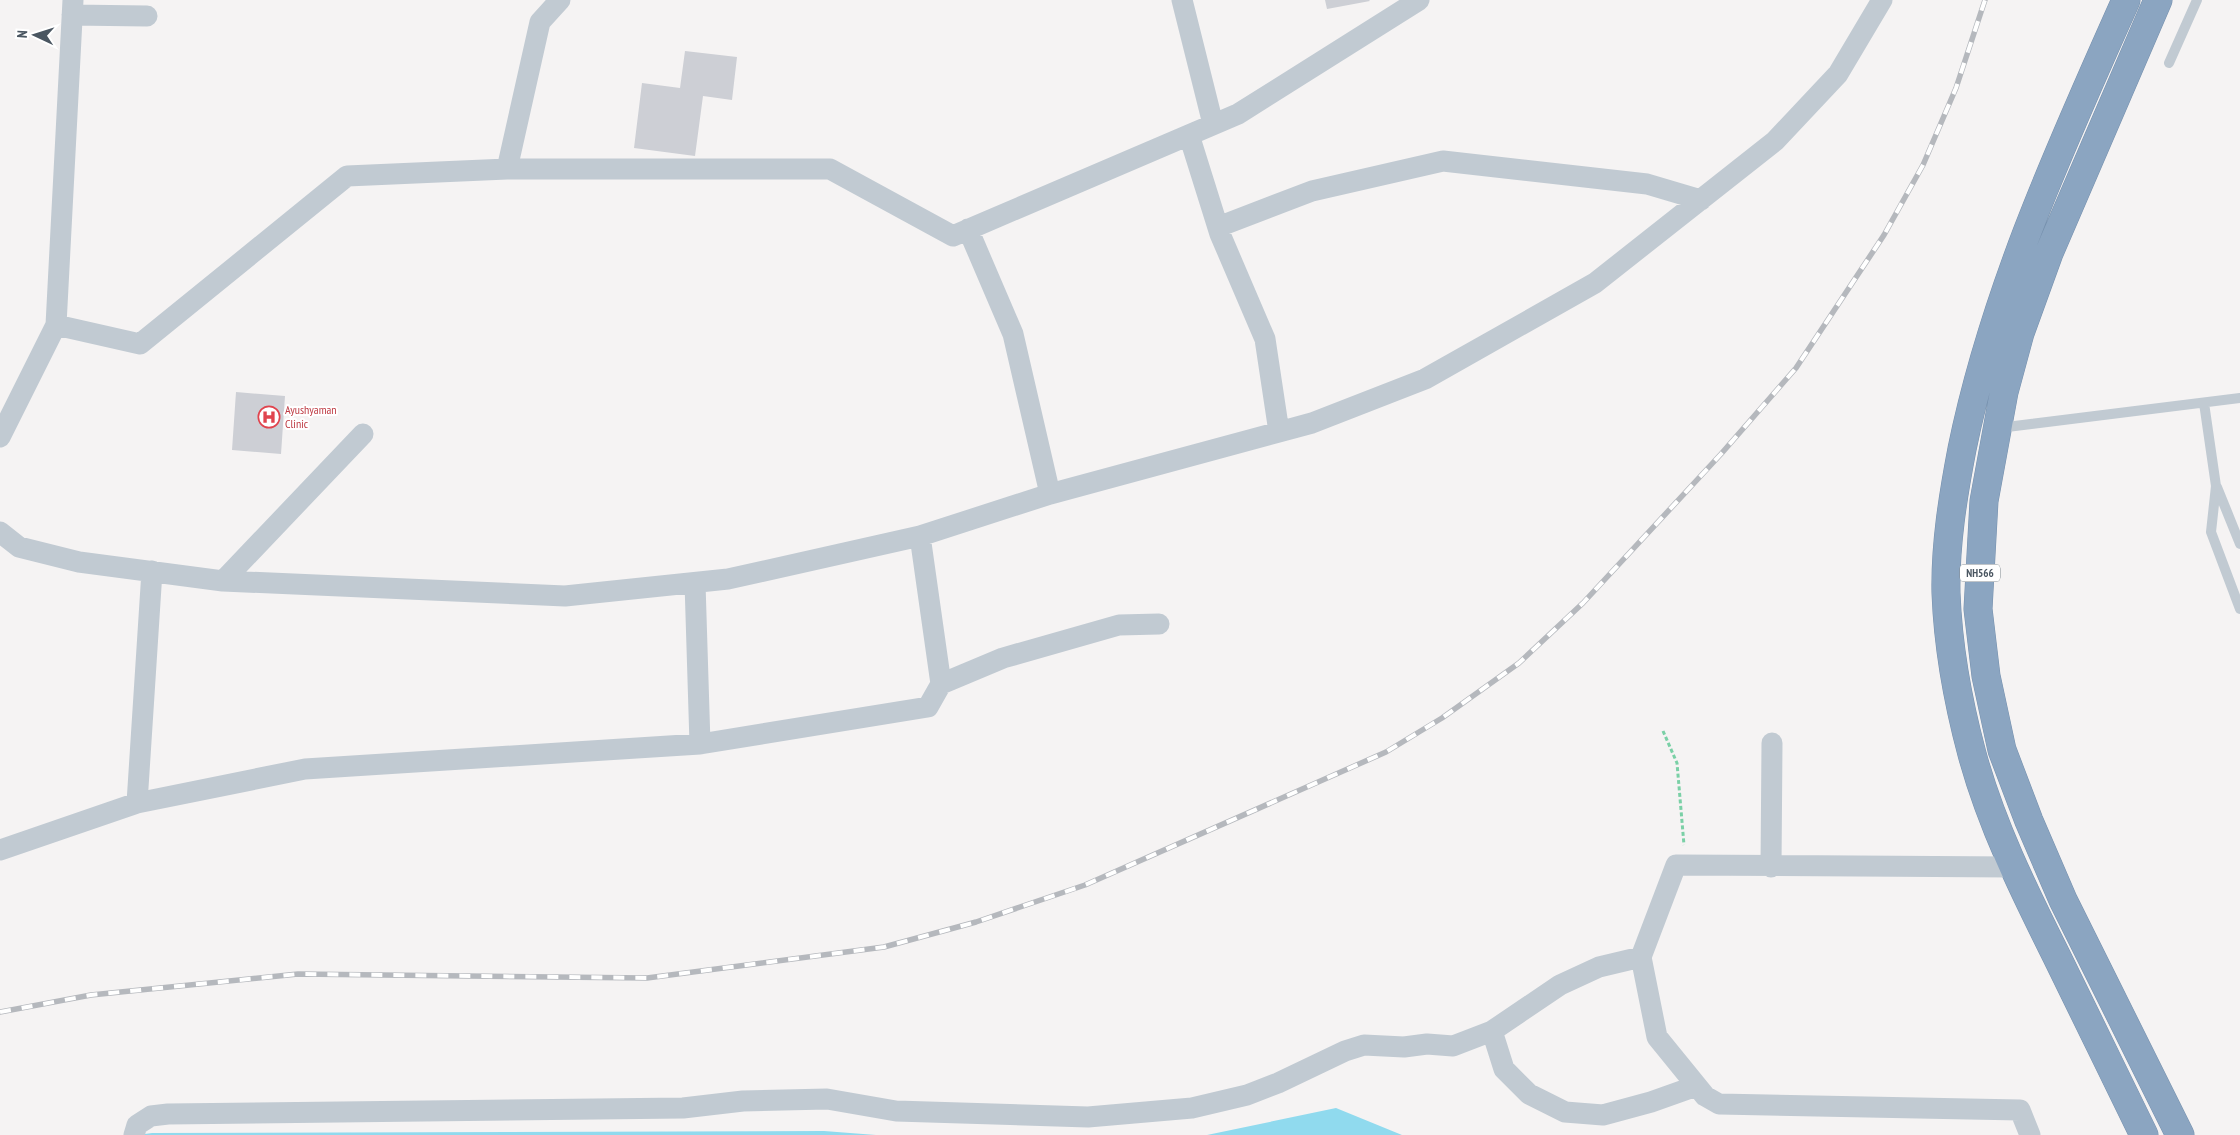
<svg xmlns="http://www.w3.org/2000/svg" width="2240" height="1135" font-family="'PT Sans Narrow',sans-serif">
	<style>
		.water { fill: #90daee }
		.building { fill: #cdcfd5 }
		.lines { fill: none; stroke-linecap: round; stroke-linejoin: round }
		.highway-casing { stroke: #7690ad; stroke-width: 29 }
		.path { stroke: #7ad0a6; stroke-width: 3; stroke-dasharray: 4 2.5; stroke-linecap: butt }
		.lane { stroke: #c1cad2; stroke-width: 10 }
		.street { stroke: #c1cad2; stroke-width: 21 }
		.highway { stroke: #8ba5c1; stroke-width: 28 }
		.rail-casing { stroke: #b5b8bd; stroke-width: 5.5 }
		.rail { stroke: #fff; stroke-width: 4; stroke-dasharray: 11; stroke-linecap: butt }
		.labels { text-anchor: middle; stroke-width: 4; stroke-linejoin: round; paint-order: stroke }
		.shield { fill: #fff; stroke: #808990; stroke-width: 1 }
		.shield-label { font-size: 11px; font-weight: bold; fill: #4a5661 }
		.health-label { font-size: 12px; fill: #be3a42; stroke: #fff; text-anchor: start }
	</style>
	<rect width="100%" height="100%" fill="#f5f3f3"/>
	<path class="water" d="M 1336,1108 L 1402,1135 L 1207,1135 Z
		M 824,1131 L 876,1135 L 138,1135 L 152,1133 Z"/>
	<path class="building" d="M 1325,0 L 1369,0 L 1370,1 L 1327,9 Z
		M 685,51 L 737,57 L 732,100 L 703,96 L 695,156 L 634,148 L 642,83 L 680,88 Z
		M 236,392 L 285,396 L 281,454 L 232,450 Z"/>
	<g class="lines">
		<g class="highway-casing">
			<path id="highway" d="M 2126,0 C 2061,146 1994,292 1962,449 C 1953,496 1945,545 1946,593 C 1948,647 1958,702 1972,754 C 1991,824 2024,891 2056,955 C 2085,1015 2115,1075 2144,1135
				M 2158,0 L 2049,253 L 2020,333 L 2004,392 L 1984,501 L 1978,609 L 1986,676 L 2002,750 L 2029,821 L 2063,900 L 2180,1135"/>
		</g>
		<path class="path" d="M 1663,731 L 1677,763 L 1684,845"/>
		<path class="lane" d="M 2169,63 L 2197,0
			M 2204,403 L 2216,486 L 2211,532 L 2240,609
			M 1999,428 L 2240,398
			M 2217,487 L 2240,544"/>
		<path class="street" d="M 1182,0 L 1213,124
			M 72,15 L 147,16
			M 1189,135 L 1220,234 L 1265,339 L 1279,432
			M 507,169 L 830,169 L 953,236 L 1238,114 L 1419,0
			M 1218,227 L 1312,191 L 1443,161 L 1647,184 L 1701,200
			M 968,229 L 1013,334 L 1050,494
			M 56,325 L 140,344 L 347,176 L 507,169 L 540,22 L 560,0
			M 0,437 L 56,325 L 73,0
			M 0,532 L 19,547 L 79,562 L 223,581 L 565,596 L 728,579 L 920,536 L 1050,494 L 1312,423 L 1425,379 L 1595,283 L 1775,141 L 1838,74 L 1882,0
			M 223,581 L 363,434
			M 695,583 L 700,744
			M 941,684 L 1003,658 L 1119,625 L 1159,624
			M 137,803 L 152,571
			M 0,850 L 137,803 L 305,769 L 700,744 L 928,707 L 941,684 L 920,536
			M 1771,867 L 1772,743
			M 2012,867 L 1676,865 L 1641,957 L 1657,1037 L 1705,1096 L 1719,1104 L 2020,1110 L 2030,1135
			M 1492,1031 L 1504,1069 L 1529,1094 L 1565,1112 L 1603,1115 L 1651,1102 L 1696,1086
			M 134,1135 L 137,1125 L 151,1116 L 168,1114 L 683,1108 L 743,1101 L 827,1099 L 896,1111 L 1088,1117 L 1192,1108 L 1247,1095 L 1278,1083 L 1345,1051 L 1364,1045 L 1404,1047 L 1427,1044 L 1453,1046 L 1492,1031 L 1560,985 L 1599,967 L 1641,957"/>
		<use href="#highway" class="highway"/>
		<g class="rail-casing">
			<path id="rail" d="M 0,1012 L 91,995 L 298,974 L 647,978 L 884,947 L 976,922 L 1085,885 L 1386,752 L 1442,718 L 1519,663 L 1583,603 L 1721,454 L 1796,368 L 1884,235 L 1923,165 L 1956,88 L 1985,0"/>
		</g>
		<use href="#rail" class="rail"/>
	</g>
	<defs>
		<g id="hospital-ring" transform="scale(1.125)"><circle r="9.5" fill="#fff" stroke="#e0444e" stroke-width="1.5"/><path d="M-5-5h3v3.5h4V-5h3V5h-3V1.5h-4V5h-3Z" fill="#e0444e"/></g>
	</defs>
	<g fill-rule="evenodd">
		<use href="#hospital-ring" x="269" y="417"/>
	</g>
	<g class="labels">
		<rect class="shield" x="1960" y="564.5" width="40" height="17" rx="4"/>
		<g class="shield-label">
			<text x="1980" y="577">NH566</text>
		</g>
		<g class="health-label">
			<text x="285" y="414">Ayushyaman<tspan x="285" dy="14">Clinic</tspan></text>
		</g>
	</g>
	<g transform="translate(35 35) rotate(274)" stroke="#ffffff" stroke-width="4" paint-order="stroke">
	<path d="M0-4L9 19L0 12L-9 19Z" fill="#4a5661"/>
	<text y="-8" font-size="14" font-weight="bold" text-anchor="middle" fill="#4a5661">N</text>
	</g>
</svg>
